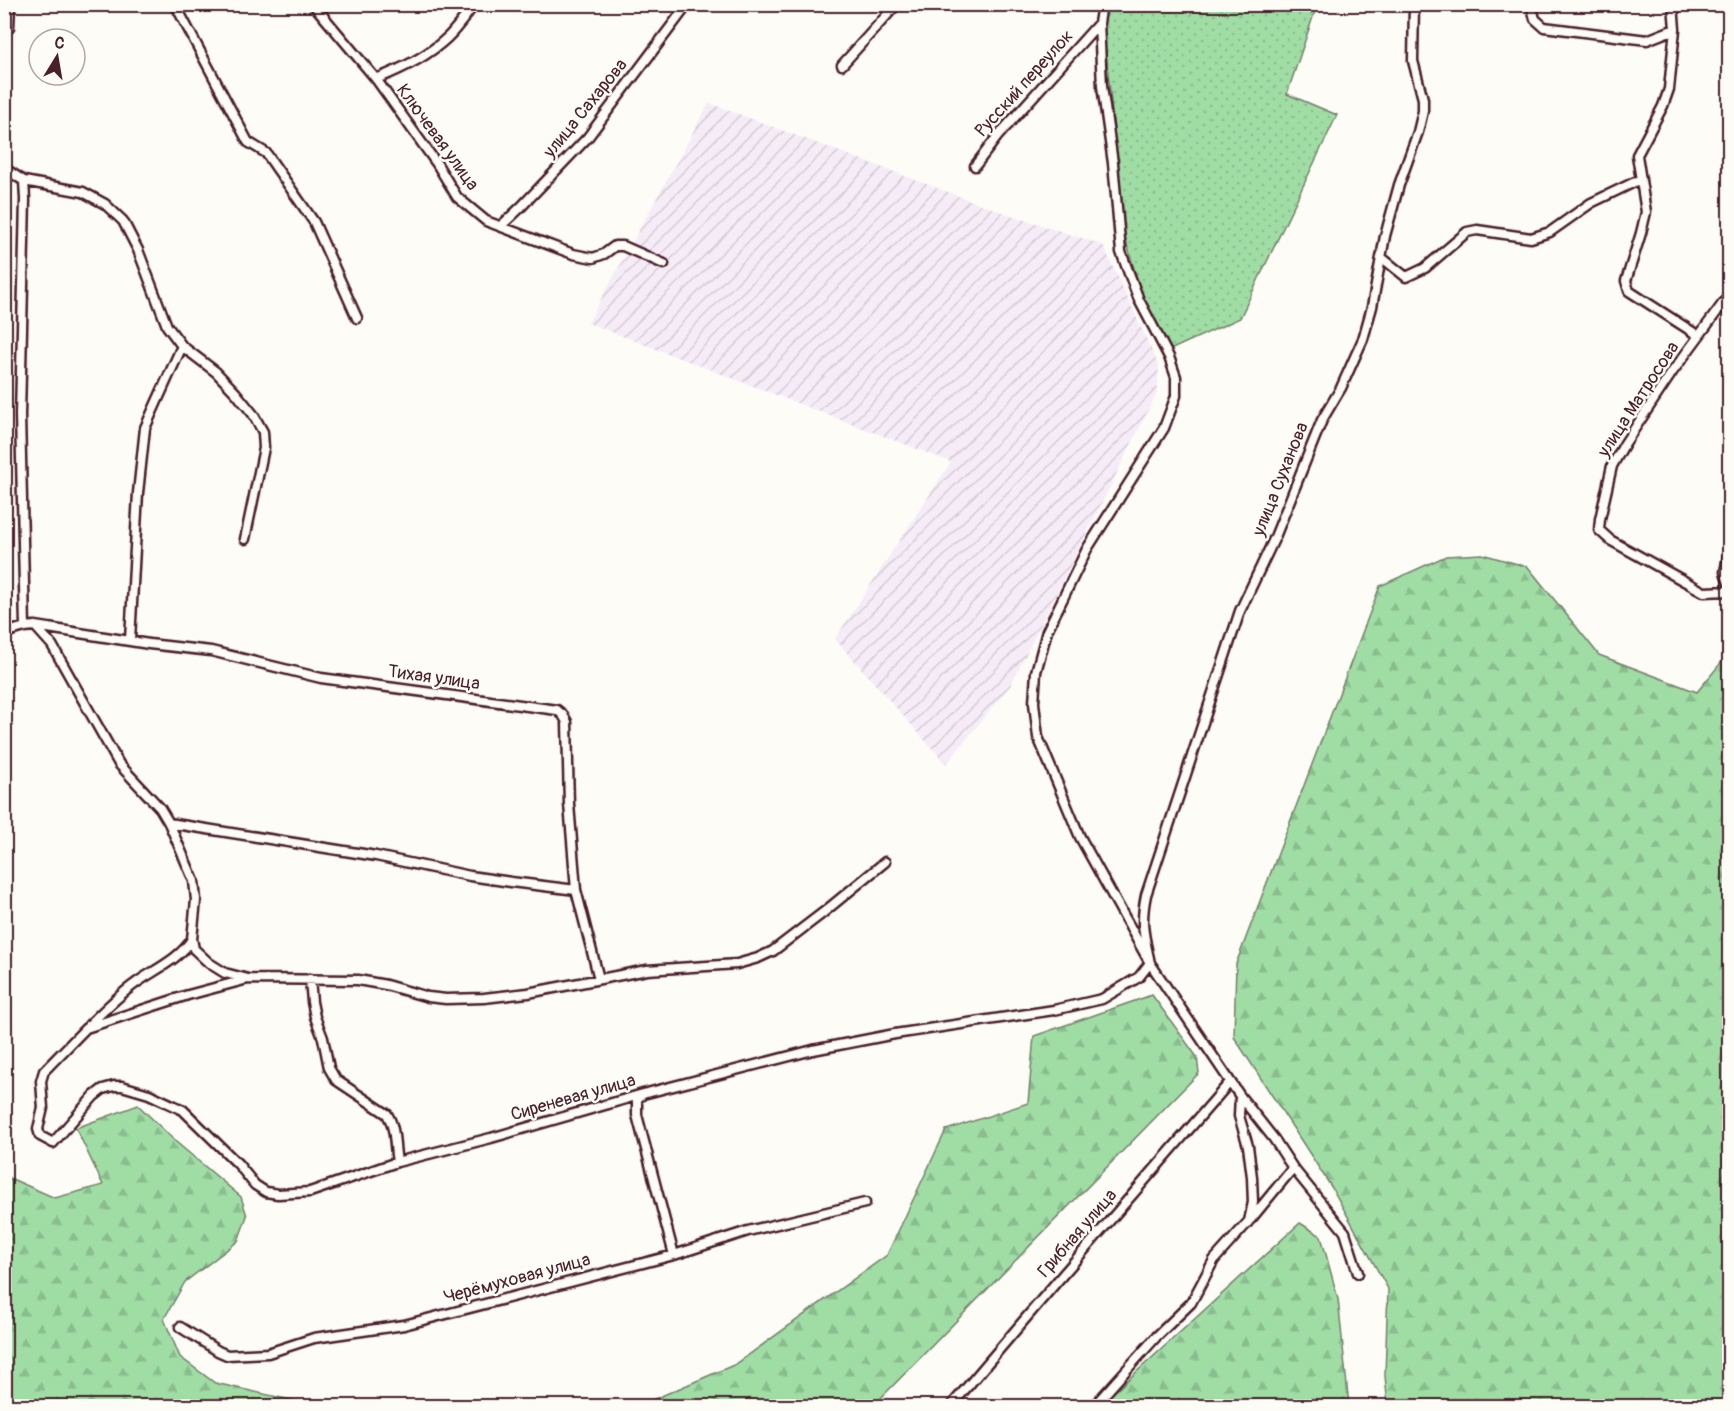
<svg xmlns="http://www.w3.org/2000/svg" width="1734" height="1411" font-family="Pangolin,sans-serif">
	<style>
		.industrial { fill: url(#industrial-furrows) }
		.forest { fill: url(#forest-firs); stroke: #747e68; stroke-width: 1.5 }
		.garden { fill: url(#garden-dots); stroke: #747e68; stroke-width: 1.5 }
		.lines { fill: none; stroke-linecap: round; stroke-linejoin: round }
		.minor-casing { stroke: #4a1f2b; stroke-width: 13 }
		.minor { stroke: #fdfcf7; stroke-width: 8 }
		.labels { text-anchor: middle; stroke-width: 5; stroke-linejoin: round; paint-order: stroke }
		.street-label { font-size: 18px; fill: #4a1f2b; stroke: #fdfcf7 }
	</style>
	<defs>
		<pattern id="industrial-furrows" width="10" height="10" patternUnits="userSpaceOnUse" patternTransform="scale(1.5)"><rect width="10" height="10" fill="#f5ecf7"/><path d="M-1 1l2-2M0 10L10 0M9 11l2-2" fill="none" stroke="#d4cad4"/></pattern>
		<pattern id="forest-firs" width="22" height="20" patternUnits="userSpaceOnUse" patternTransform="scale(1.5)"><rect width="22" height="20" fill="#9fdda5"/><path d="M5 1l3.5 6h-7zM16 11l3.5 6h-7z" fill="#8abd8e"/></pattern>
		<pattern id="garden-dots" width="8" height="8" patternUnits="userSpaceOnUse" patternTransform="scale(1.5)"><rect width="8" height="8" fill="#9fdda5"/><path d="M2 2h.1M6 6h.1" fill="none" stroke="#8abd8e" stroke-width="1.8" stroke-linecap="round"/></pattern>
	</defs>
	<rect width="100%" height="100%" fill="#fdfcf7"/>
	<filter id="ink" filterUnits="userSpaceOnUse"><feTurbulence type="fractalNoise" baseFrequency=".0167" numOctaves="2"/><feDisplacementMap in="SourceGraphic" scale="12" xChannelSelector="R" yChannelSelector="G"/><feConvolveMatrix kernelMatrix="1 2 1 2 8 2 1 2 1" color-interpolation-filters="sRGB"/></filter>
	<g filter="url(#ink)">
		<path class="industrial" d="M 709,103 L 999,211 L 1103,245 L 1159,366 L 1157,393 L 1010,686 L 946,764 L 835,639 L 951,462 L 588,323 Z"/>
		<path class="forest" d="M 1482,554 L 1528,567 L 1599,655 L 1697,692 L 1729,653 L 1729,1406 L 1388,1406 L 1385,1376 L 1388,1289 L 1332,1188 L 1234,1037 L 1236,964 L 1380,586 L 1446,556 Z
			M 1152,995 L 1197,1057 L 1199,1073 L 873,1406 L 638,1406 L 736,1364 L 887,1255 L 946,1130 L 1028,1103 L 1034,1036 Z
			M 138,1105 L 176,1142 L 241,1197 L 247,1216 L 238,1241 L 185,1282 L 164,1319 L 180,1357 L 215,1383 L 318,1406 L 5,1406 L 4,1296 L 7,1296 L 4,1293 L 5,1176 L 55,1198 L 103,1185 L 76,1128 Z
			M 1300,1223 L 1321,1236 L 1338,1299 L 1349,1406 L 1099,1406 Z"/>
		<path class="garden" d="M 1104,5 L 1317,5 L 1287,94 L 1337,115 L 1240,318 L 1170,350 L 1142,296 L 1125,237 L 1103,24 Z"/>
		<g class="lines">
			<g class="minor-casing">
				<path id="minor" d="M 175,4 L 248,142 L 266,153 L 314,222 L 357,318
					M 313,4 L 376,79 L 437,164 L 457,197 L 486,221 L 573,254 L 593,258 L 604,254 L 615,246 L 623,246 L 664,264
					M 1102,4 L 1099,23 L 1102,86 L 1113,163 L 1121,252 L 1139,300 L 1169,357 L 1176,377 L 1176,396 L 1164,428 L 1087,549 L 1047,631 L 1036,672 L 1034,703 L 1038,737 L 1080,837 L 1150,963 L 1240,1096 L 1274,1139 L 1293,1168 L 1345,1232 L 1358,1273
					M 1531,4 L 1535,19 L 1544,27 L 1647,40 L 1675,29
					M 1673,4 L 1675,29 L 1669,89 L 1663,106 L 1637,155 L 1646,212 L 1641,233 L 1626,281 L 1629,291 L 1699,336
					M 9,28 L 10,4
					M 842,65 L 897,4
					M 376,79 C 402,69 427,57 448,37 C 458,27 466,15 475,4
					M 975,166 L 997,137 L 1099,23
					M 4,168 L 24,181 L 25,199 L 20,415 L 25,627
					M 24,181 L 83,192 L 105,204 L 123,221 L 138,250 L 167,326 L 182,346 L 216,372 L 236,393 L 253,414 L 263,432 L 264,448 L 245,539
					M 501,226 L 521,207 L 588,137 L 688,4
					M 1381,257 L 1406,277 L 1425,268 L 1467,232 L 1477,230 L 1531,238 L 1550,232 L 1591,203 L 1641,179
					M 1730,294 L 1673,371 L 1625,443 L 1612,466 L 1600,519 L 1599,530 L 1610,540 L 1704,592 L 1730,591
					M 1730,546 L 1725,572 L 1730,586
					M 35,626 L 52,645 L 119,764 L 160,808 L 169,823 L 194,881 L 196,900 L 192,939 L 194,949 L 209,963 L 225,973 L 248,979 L 358,980 L 386,985 L 428,997 L 446,999 L 484,998 L 528,993 L 647,970 L 737,964 L 758,958 L 773,951 L 824,912 L 885,862
					M 4,633 L 25,627 L 35,626 L 149,644 L 211,651 L 321,678 L 557,710 L 563,715 L 567,722 L 569,804 L 576,890 L 599,979
					M 130,640 L 138,493 L 145,428 L 182,346
					M 169,823 L 376,856 L 470,876 L 511,882 L 576,890
					M 248,979 L 188,995 L 86,1028 L 44,1071 L 41,1081 L 43,1108 L 38,1129 L 40,1136 L 53,1143 L 94,1096 L 103,1089 L 114,1086 L 122,1086 L 149,1094 L 183,1110 L 238,1164 L 255,1185 L 266,1192 L 278,1194 L 310,1192 L 397,1162 L 491,1138 L 643,1094 L 813,1050 L 895,1034 L 1054,1010 L 1102,999 L 1139,977 L 1150,963 C 1144,935 1140,924 1146,895 L 1240,611 L 1275,537 L 1322,420 L 1341,388 L 1363,339 L 1372,307 L 1385,236 L 1399,185 L 1418,132 L 1423,111 L 1423,99 L 1413,61 L 1414,4
					M 310,979 L 312,1002 L 315,1017 L 323,1038 L 329,1068 L 336,1080 L 387,1114 C 396,1128 394,1146 397,1162
					M 89,1025 C 104,1010 119,995 136,983 C 154,970 180,959 192,939
					M 642,1095 L 637,1099 L 637,1115 L 674,1255
					M 1251,1219 L 1293,1168
					M 180,1327 L 218,1351 L 227,1355 L 268,1353 L 314,1338 L 404,1325 L 674,1255 L 748,1231 L 865,1203
					M 951,1406 L 1060,1278 L 1230,1082
					M 1094,1406 L 1156,1337 L 1191,1303 L 1214,1260 L 1249,1221 L 1253,1202 L 1252,1177 L 1248,1146 L 1239,1116 L 1240,1096"/>
			</g>
			<use href="#minor" class="minor"/>
		</g>
	</g>
	<g class="labels">
		<g class="street-label">
			<text transform="translate(1024 83) rotate(-48)" y="6">Русский переулок</text>
			<text transform="translate(585 108) rotate(-51)" y="6">улица Сахарова</text>
			<text transform="translate(438 137) rotate(54)" y="6">Ключевая улица</text>
			<text transform="translate(1638 399) rotate(-57)" y="6">улица Матросова</text>
			<text transform="translate(1280 479) rotate(-68)" y="6">улица Суханова</text>
			<text transform="translate(434 677) rotate(8)" y="6">Тихая улица</text>
			<text transform="translate(573 1097) rotate(-16)" y="6">Сиреневая улица</text>
			<text transform="translate(1077 1233) rotate(-49)" y="6">Грибная улица</text>
			<text transform="translate(517 1278) rotate(-15)" y="6">Черёмуховая улица</text>
		</g>
	</g>
	<rect width="1734" height="1411" fill="none" stroke="#fdfcf7" stroke-width="24"/>
	<rect x="12" y="12" width="1710" height="1387" fill="none" stroke="#4a1f2b" stroke-width="2" filter="url(#ink)"/>
	<g transform="translate(57 57) rotate(11)"><circle r="28" fill="#fdfcf7" stroke="#b5a4a5" stroke-width="1.5"/>
	<path d="M0-4.5L10 22L0 15L-10 22Z" fill="#4a1f2b"/>
	<text y="-9" font-size="16" font-weight="bold" text-anchor="middle" fill="#4a1f2b">С</text>
	</g>
</svg>
